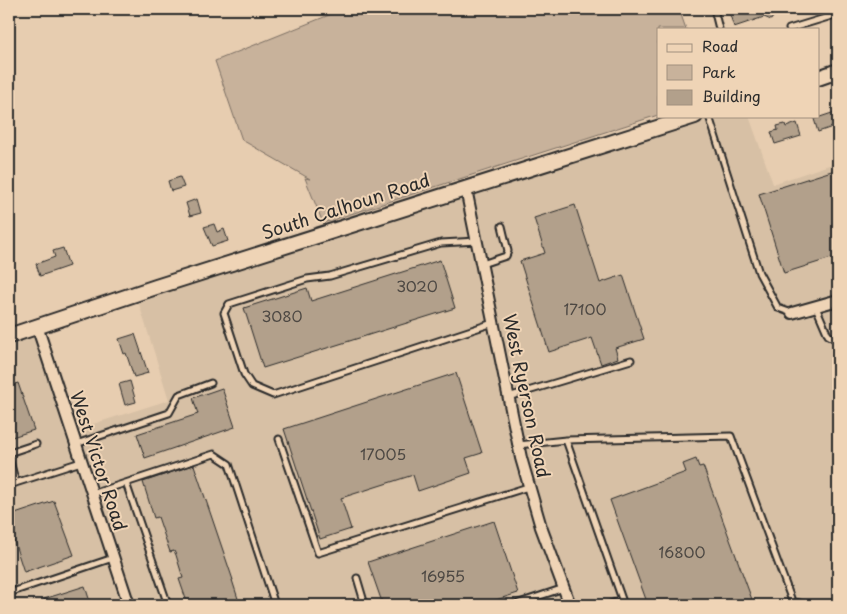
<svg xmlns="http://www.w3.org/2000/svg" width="847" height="614" font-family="'Playpen Sans',sans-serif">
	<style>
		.built { fill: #d7c0a5 }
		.green { fill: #c8b29b; stroke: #7a6e63 }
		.building { fill: #b2a08b; stroke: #2b2b2b }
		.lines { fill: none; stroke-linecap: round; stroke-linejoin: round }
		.lane-casing { stroke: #2b2b2b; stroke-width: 9 }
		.street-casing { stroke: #2b2b2b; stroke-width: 14 }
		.secondary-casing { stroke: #2b2b2b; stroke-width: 18 }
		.lane { stroke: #efd4b6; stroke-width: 5 }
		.street { stroke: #efd4b6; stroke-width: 10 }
		.secondary { stroke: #efd4b6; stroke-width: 14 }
		.labels { text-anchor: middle; stroke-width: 4; stroke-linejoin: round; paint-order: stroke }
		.number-label { font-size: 15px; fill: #4d4843 }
		.street-label { font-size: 18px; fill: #2b2b2b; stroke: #efd4b6 }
	</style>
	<rect width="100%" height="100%" fill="#e7cdb0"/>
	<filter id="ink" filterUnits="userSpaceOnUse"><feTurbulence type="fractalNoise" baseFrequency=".02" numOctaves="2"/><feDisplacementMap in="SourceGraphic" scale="10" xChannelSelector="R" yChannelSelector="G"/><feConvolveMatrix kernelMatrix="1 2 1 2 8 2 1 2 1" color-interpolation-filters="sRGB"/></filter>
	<g filter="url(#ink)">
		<path class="built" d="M 695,116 L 749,116 L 773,184 L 838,162 L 838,605 L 9,605 L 9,336 L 37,326 L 71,431 L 169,400 L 136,294 Z"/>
		<path class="green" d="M 344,9 L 679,9 L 686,29 L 658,29 L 658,115 L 323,223 L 305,178 L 310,179 L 242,140 L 215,61 Z"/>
		<path class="building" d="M 728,9 L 778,9 L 771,20 L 764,17 L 734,27 Z
			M 838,111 L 838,125 L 818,132 L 814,119 Z
			M 797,123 L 801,136 L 775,144 L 771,132 L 778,130 L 777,126 L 785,124 L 786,127 Z
			M 838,169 L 838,256 L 784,273 L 759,194 Z
			M 180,177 L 184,187 L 171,191 L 168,181 Z
			M 197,199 L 201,213 L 190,216 L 186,203 Z
			M 575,205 L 600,283 L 623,275 L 644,339 L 615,348 L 618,358 L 601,364 L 592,338 L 549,352 L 520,261 L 545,253 L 534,218 Z
			M 214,224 L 217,232 L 224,229 L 228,241 L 212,246 L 204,227 Z
			M 63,248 L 69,266 L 40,276 L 36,264 L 55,257 L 53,251 Z
			M 440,260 L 455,308 L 263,368 L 244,308 L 307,288 L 311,301 Z
			M 135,334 L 148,373 L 134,377 L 126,353 L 124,354 L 119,339 Z
			M 456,373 L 482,453 L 466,458 L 471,473 L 418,491 L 413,475 L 341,498 L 351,529 L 320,539 L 284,429 Z
			M 130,381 L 136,402 L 125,405 L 119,384 Z
			M 18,383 L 34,430 L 9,438 L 9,386 Z
			M 222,388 L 235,427 L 145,458 L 137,434 L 198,414 L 193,398 Z
			M 696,459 L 699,467 L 703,466 L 754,605 L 648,605 L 610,500 L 686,472 L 683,464 Z
			M 194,465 L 233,580 L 232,580 L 240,605 L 188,605 L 179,579 L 183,578 L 176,555 L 174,551 L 170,552 L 158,517 L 154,518 L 143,482 Z
			M 54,501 L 74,555 L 24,572 L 9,526 L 9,516 Z
			M 494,521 L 518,593 L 480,605 L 383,605 L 368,562 Z
			M 85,586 L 91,605 L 46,605 L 44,599 Z"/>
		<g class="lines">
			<g class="lane-casing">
				<path id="lane" d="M 714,9 L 719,29
					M 789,29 L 838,14
					M 709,116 L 759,273 L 778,308 L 792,313
					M 477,241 L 441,243 L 330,276 L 307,279 L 229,304 L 224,313 L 244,374 L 252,386 L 273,395 L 493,323
					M 482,264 L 506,256 L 508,251 L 502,226
					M 816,307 L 828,335 L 833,338 L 838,336
					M 508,397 L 631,360
					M 279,439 L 318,553 L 528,487
					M 566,440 L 731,436 L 792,601 L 808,605
					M 76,444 L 169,413 L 179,395 L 211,383
					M 518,445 L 566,440 L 624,605
					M 9,453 L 36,444
					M 9,458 L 16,483
					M 126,483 L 168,605
					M 9,485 L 81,462
					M 92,494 L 214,454 L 229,464 L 275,605
					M 357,578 L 365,605
					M 9,593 L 113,558
					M 513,605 L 564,588
					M 607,605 L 622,600"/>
			</g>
			<g class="street-casing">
				<path id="street" d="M 466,189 L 521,458 L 541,527 L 570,605
					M 792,313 L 838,300
					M 37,326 L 129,605"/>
			</g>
			<g class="secondary-casing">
				<path id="secondary" d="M 818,78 L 838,71
					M 9,336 L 156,287 L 695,116"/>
			</g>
			<use href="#lane" class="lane"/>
			<use href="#street" class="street"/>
			<use href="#secondary" class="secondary"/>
		</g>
	</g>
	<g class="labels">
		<g class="number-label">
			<text x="417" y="292">3020</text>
			<text x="585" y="315">17100</text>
			<text x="282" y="322">3080</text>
			<text x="383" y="460">17005</text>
			<text x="682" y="558">16800</text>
			<text x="443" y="582">16955</text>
		</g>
		<g class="street-label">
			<text transform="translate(346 207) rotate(-18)" y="6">South Calhoun Road</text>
			<text transform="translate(526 396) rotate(78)" y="6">West Ryerson Road</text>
			<text transform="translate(98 461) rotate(72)" y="6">West Victor Road</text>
		</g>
	</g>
	<rect width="847" height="614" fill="none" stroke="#efd4b6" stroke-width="30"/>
	<rect x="15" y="15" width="817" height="584" fill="none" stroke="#2b2b2b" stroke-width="2" filter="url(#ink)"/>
	<rect x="657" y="28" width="162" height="90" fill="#efd4b6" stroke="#a1907e"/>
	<rect x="667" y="44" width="25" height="8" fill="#efd4b6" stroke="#a1907e"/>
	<text x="702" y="52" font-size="15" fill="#2b2b2b">Road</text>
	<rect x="667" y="65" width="25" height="15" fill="#c8b29b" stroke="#a1907e"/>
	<text x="702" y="78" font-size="15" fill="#2b2b2b">Park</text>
	<rect x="667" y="90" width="25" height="15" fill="#b2a08b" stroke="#a1907e"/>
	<text x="702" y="102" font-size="15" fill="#2b2b2b">Building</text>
</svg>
